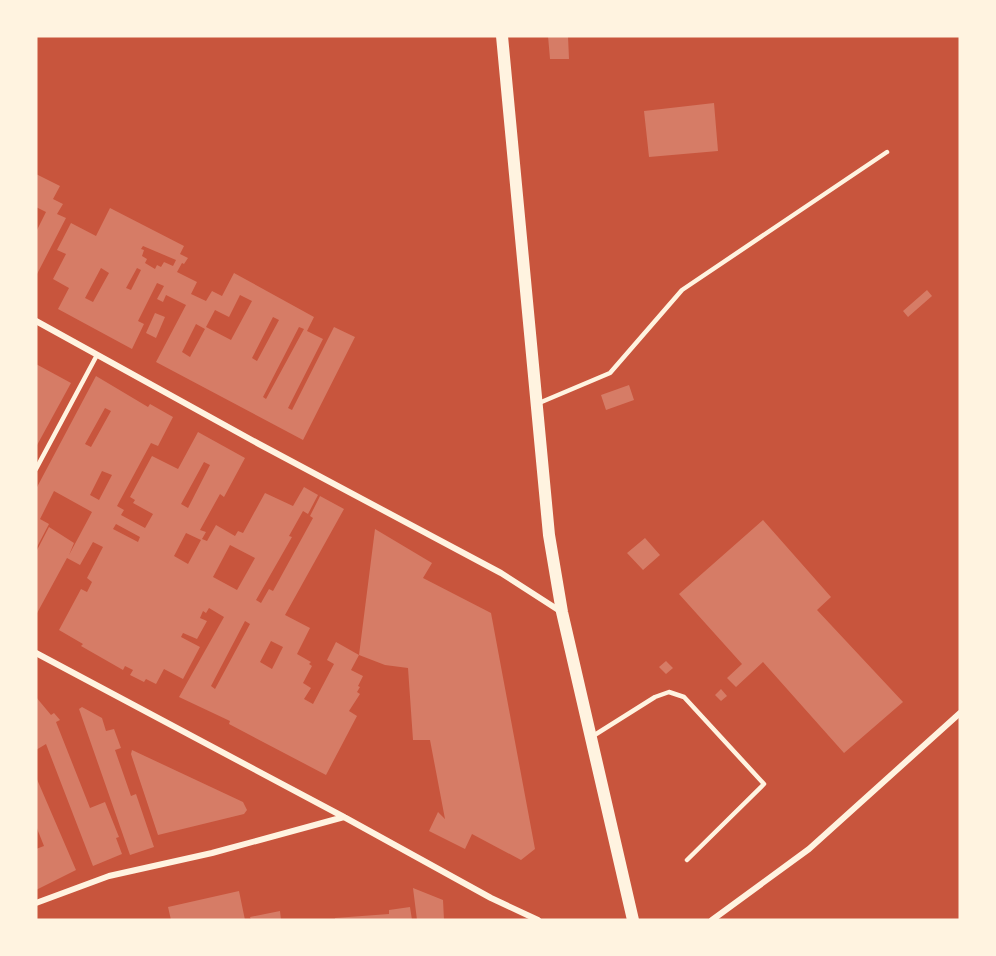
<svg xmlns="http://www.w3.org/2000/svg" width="996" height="956" font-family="'Archivo Narrow',sans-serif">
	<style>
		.building { fill: #d67c66; fill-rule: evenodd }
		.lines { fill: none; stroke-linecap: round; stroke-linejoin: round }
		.service { stroke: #fff3e0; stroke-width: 4.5 }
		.minor { stroke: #fff3e0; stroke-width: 6 }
		.secondary { stroke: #fff3e0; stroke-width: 12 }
	</style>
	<rect width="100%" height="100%" fill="#c8553d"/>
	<path class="building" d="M 548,36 L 568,36 L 569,59 L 550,59 Z
		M 714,103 L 718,151 L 649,157 L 644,111 Z
		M 36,174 L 60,186 L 53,199 L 63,204 L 57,214 L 66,218 L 36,276 L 36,232 L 46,212 L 36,207 Z
		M 110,208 L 184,246 L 180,254 L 188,258 L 184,264 L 182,263 L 177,272 L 197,282 L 191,294 L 206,301 L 212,291 L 222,296 L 234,273 L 314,317 L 307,331 L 323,339 L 288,408 L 292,410 L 334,327 L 355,337 L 303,440 L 156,362 L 186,305 L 166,295 L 163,302 L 157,299 L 164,286 L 157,283 L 138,321 L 144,324 L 132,349 L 58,309 L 69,288 L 53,279 L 66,254 L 57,250 L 71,223 L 96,236 ZM 143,246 L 176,260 L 173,266 L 164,262 L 161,267 L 157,265 L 155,269 L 145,263 L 147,259 L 142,256 L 144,250 L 141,249 ZM 101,268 L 109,273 L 93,302 L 85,298 ZM 137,268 L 141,270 L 131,290 L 126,288 ZM 240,295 L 252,301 L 231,340 L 206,327 L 215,310 L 229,317 ZM 273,317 L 279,320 L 257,361 L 252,358 ZM 196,324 L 205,329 L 190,357 L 182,352 ZM 299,327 L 304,329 L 266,399 L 263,397 Z
		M 927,290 L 932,296 L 908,317 L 903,311 Z
		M 155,313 L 165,317 L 156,338 L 146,333 Z
		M 36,364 L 71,383 L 36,447 Z
		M 96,376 L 148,407 L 150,404 L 173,417 L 158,446 L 151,443 L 117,506 L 124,510 L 121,515 L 145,528 L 153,514 L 133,503 L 135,500 L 130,497 L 152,456 L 178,469 L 198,432 L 245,458 L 224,497 L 220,494 L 200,530 L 206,532 L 202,539 L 207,541 L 216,525 L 235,536 L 238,531 L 243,533 L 265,493 L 293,506 L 304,487 L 318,495 L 308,514 L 303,511 L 289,536 L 292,537 L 256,600 L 261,603 L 269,589 L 273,591 L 313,518 L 310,516 L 320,496 L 344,509 L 285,615 L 310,628 L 297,654 L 311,662 L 309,664 L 312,666 L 303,683 L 311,688 L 304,699 L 313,704 L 334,664 L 327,660 L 336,642 L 359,655 L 375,529 L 432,563 L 423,578 L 491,613 L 535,849 L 521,860 L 472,834 L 465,849 L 429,831 L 438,812 L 445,819 L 430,740 L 413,740 L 408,668 L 385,665 L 359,655 L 351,670 L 363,676 L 358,686 L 360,687 L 357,692 L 360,694 L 349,711 L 357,716 L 326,775 L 229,724 L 230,721 L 179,697 L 224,617 L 209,608 L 206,613 L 203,611 L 200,618 L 207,621 L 197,639 L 183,633 L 181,637 L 200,647 L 183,679 L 164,669 L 156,684 L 146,679 L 144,682 L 130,675 L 133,670 L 125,666 L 123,670 L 81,646 L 83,644 L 59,630 L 81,589 L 87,592 L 92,582 L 87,578 L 103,547 L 93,542 L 80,565 L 67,558 L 36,615 L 36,552 L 49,527 L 74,543 L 69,555 L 92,512 L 54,491 L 40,519 L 49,524 L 36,549 L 36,489 ZM 105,408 L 111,411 L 91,447 L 85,444 ZM 204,462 L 210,465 L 188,508 L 181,504 ZM 102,471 L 112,475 L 99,500 L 90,495 ZM 116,524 L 140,537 L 138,542 L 113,529 ZM 186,533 L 201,540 L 188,564 L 174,556 ZM 230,545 L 255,558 L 237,590 L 213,577 ZM 245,621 L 250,624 L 215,689 L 211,686 ZM 271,641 L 283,647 L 272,669 L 260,662 Z
		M 629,385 L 634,400 L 606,410 L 601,395 Z
		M 763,520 L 831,597 L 817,610 L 903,702 L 844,753 L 763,662 L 736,687 L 727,678 L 742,664 L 679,594 Z
		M 645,538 L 660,555 L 643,570 L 627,553 Z
		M 666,661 L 673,668 L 666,674 L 659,667 Z
		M 721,689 L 727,696 L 721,701 L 715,695 Z
		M 36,697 L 51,715 L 54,713 L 60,720 L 56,722 L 90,808 L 105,802 L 119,837 L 116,838 L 122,854 L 93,866 L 46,744 L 36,750 Z
		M 82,707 L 102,718 L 106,731 L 114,729 L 121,748 L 115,750 L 131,796 L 136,794 L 154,847 L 130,855 L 79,709 Z
		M 132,750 L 243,802 L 247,810 L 244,814 L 158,835 L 131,754 Z
		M 36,777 L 76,870 L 36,890 L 36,849 L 44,846 L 36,826 Z
		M 413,888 L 443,900 L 444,920 L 417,920 Z
		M 239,891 L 245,920 L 171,920 L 168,907 Z
		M 410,907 L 412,920 L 335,920 L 335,918 L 389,914 L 389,910 Z
		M 280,911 L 281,920 L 251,920 L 250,917 Z"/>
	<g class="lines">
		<path class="service" d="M 539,403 L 610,373 L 682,290 L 887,152
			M 36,469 L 97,355
			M 593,736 L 655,697 L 669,692 L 684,697 L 764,784 L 687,860"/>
		<path class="minor" d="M 36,321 L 259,444 L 501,573 L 560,611
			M 36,653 L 344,817 L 491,898 L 538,920
			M 36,903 L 109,876 L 212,853 L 344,817
			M 712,920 L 809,849 L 960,713"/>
		<path class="secondary" d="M 502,36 L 549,535 L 562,612 L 633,920"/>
	</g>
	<rect width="996" height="956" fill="none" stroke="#fff3e0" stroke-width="75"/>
</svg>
